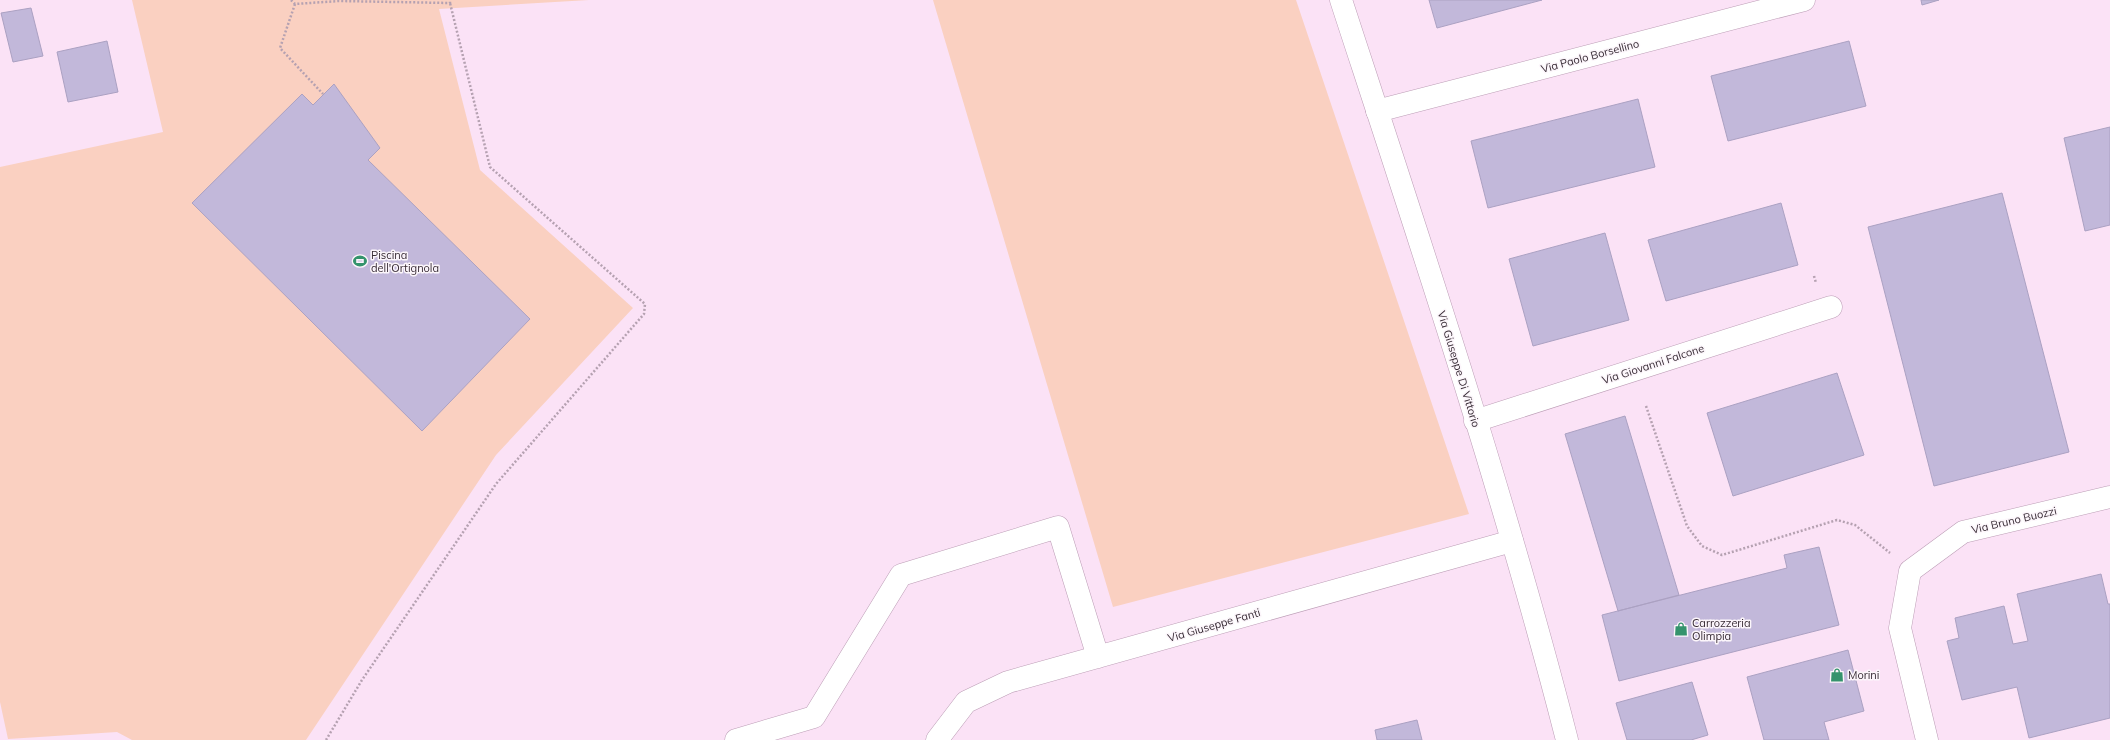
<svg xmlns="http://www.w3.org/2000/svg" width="2110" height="740" font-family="Mulish,sans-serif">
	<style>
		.green { fill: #fad0c1 }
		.building { fill: #c2b8da; stroke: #aba1c2 }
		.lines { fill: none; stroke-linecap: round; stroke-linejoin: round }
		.minor-casing { stroke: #bc9eb6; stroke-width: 23 }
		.major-casing { stroke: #bc9eb6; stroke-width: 23 }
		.path { stroke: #b5a1b1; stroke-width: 2.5; stroke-dasharray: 2 2; stroke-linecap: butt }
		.minor { stroke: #fff; stroke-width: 22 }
		.major { stroke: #fff; stroke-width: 22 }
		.labels { text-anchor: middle; stroke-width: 3; stroke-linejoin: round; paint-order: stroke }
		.street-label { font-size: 11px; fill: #372b35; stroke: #fcf6fb }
		.poi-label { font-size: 11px; fill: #372b35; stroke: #fcf6fb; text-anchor: start }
	</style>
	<rect width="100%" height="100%" fill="#fbe2f6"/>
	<path class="green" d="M 132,0 L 589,0 L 439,9 L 480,170 L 633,308 L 496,455 L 306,740 L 132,740 L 117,732 L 8,739 L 0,702 L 0,167 L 163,132 Z
		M 933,0 L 1296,0 L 1469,514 L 1113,607 Z"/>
	<path class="building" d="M 1429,0 L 1542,0 L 1437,28 Z
		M 1921,0 L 1939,0 L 1922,5 Z
		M 31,8 L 43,56 L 13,62 L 1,13 Z
		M 107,41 L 118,92 L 68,102 L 57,52 Z
		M 1849,41 L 1866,106 L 1728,141 L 1711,76 Z
		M 334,84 L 380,148 L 368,160 L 530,319 L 422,431 L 192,203 L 302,94 L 313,105 Z
		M 1638,99 L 1655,167 L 1488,208 L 1471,141 Z
		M 2110,127 L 2110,225 L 2085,231 L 2064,138 Z
		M 2002,193 L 2069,452 L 1934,486 L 1868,227 Z
		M 1781,203 L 1798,265 L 1666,301 L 1648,240 Z
		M 1605,233 L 1629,320 L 1533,346 L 1509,259 Z
		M 1837,373 L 1864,455 L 1733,496 L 1707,413 Z
		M 1625,416 L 1679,595 L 1618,611 L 1565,434 Z
		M 1819,547 L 1839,625 L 1619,681 L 1602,615 L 1787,568 L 1784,555 Z
		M 2101,574 L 2108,604 L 2110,604 L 2110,718 L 2029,738 L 2017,687 L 1962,700 L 1947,641 L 1959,638 L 1955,618 L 2004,606 L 2013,644 L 2028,641 L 2017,594 Z
		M 1848,650 L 1864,711 L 1824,722 L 1829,740 L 1764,740 L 1747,677 Z
		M 1692,682 L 1708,735 L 1691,740 L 1627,740 L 1616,703 Z
		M 1417,720 L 1422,740 L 1377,740 L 1375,730 Z"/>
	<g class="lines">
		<g class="minor-casing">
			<path id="minor" d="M 1377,111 L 1804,0
				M 1475,421 L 1831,307
				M 736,740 L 814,717 L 901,575 L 1058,527 L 1098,657
				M 937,740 L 966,702 L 1008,682 L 1512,541
				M 1927,740 L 1900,628 L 1910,571 L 1963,532 L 2110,497"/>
		</g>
		<g class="major-casing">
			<path id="major" d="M 1341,0 C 1421,245 1503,490 1567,740"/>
		</g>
		<path class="path" d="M 291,0 L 295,4 L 339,1 L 450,3 L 450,0
			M 295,4 L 280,48 L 323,94
			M 1814,276 L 1816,283
			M 1646,406 L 1687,526 L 1702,546 L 1722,555 L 1837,520 L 1855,525 L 1890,553
			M 326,740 L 362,680 L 496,484 L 644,314 L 645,304 L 490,167 L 450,3"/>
		<use href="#minor" class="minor"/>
		<use href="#major" class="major"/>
	</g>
	<defs>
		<g id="stadium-bare" transform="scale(1.08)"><path d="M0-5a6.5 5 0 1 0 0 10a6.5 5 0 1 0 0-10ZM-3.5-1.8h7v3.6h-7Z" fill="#34936c" stroke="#fcf6fb" stroke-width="2.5" paint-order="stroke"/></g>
		<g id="shop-bare" transform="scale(1.08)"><path d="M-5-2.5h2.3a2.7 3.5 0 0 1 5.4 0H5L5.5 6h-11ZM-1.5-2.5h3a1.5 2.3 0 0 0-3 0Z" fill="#34936c" stroke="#fcf6fb" stroke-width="2.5" paint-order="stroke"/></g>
	</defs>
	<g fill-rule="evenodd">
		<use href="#stadium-bare" x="360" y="261"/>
		<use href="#shop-bare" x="1681" y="629"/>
		<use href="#shop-bare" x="1837" y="675"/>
	</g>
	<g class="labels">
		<g class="street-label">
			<text transform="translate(1590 56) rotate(-15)" y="4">Via Paolo Borsellino</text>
			<text transform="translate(1653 364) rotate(-18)" y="4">Via Giovanni Falcone</text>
			<text transform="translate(1459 369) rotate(73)" y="4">Via Giuseppe Di Vittorio</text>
			<text transform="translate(2014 520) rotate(-13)" y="4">Via Bruno Buozzi</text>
			<text transform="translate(1214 625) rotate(-16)" y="4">Via Giuseppe Fanti</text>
		</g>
		<g class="poi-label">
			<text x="371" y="259">Piscina<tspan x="371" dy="13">dell'Ortignola</tspan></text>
			<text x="1692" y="627">Carrozzeria<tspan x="1692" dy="13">Olimpia</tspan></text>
			<text x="1848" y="679">Morini</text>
		</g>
	</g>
</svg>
